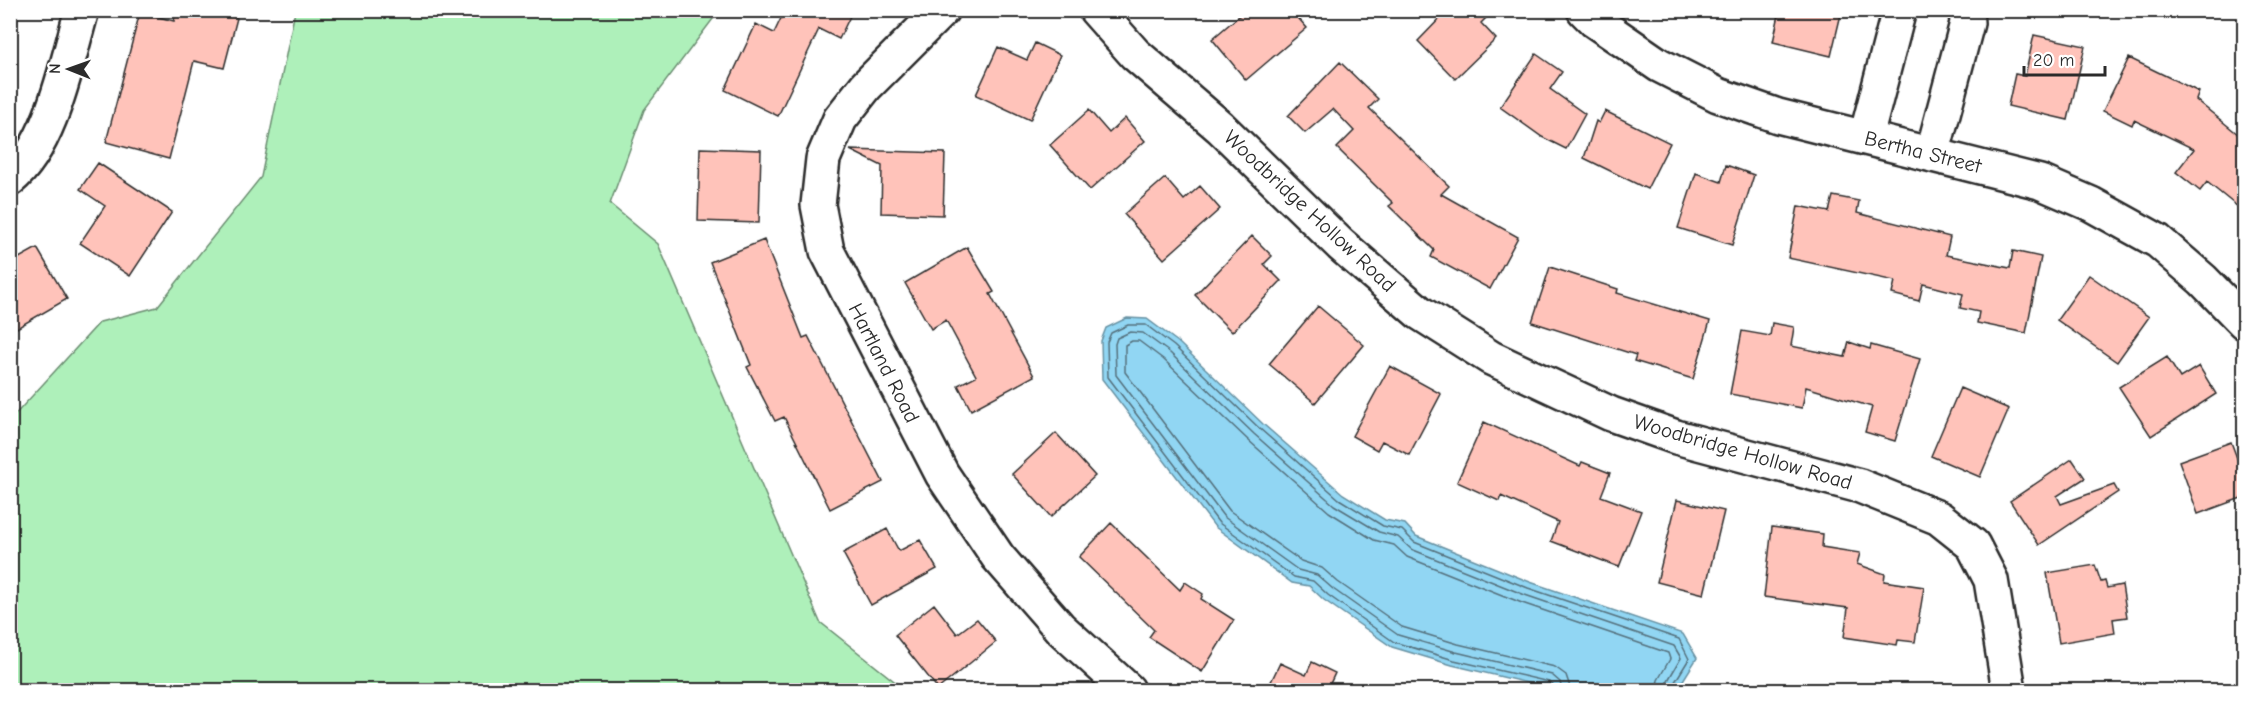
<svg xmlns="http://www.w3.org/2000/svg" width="2255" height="701" font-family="'Comic Neue',sans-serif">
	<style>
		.green { fill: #aef0ba; stroke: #6c8e72; stroke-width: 1.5 }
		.water { fill: #91d6f3; stroke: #6892a3; stroke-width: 1.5 }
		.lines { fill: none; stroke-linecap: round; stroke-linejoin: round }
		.shore { stroke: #546f7b; stroke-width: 1.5 }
		.building { fill: #ffc3ba; stroke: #2b2b2b; stroke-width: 1.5 }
		.minor-casing { stroke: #2b2b2b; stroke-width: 38 }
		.minor { stroke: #fff; stroke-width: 33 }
		.labels { text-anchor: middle; stroke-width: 4.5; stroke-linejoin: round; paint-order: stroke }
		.street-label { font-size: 21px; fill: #2b2b2b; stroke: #fff }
	</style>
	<rect width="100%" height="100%" fill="#fff"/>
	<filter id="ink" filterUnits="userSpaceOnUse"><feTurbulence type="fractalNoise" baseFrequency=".0167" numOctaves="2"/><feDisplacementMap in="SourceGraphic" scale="12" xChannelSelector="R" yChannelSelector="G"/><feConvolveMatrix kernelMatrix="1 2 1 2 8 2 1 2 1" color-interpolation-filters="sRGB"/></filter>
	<g filter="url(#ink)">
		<path class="green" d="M 295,11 L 719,11 L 644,110 L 610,204 L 658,244 L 820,622 L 899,685 L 896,690 L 11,690 L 11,419 L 100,322 L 157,307 L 261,177 Z"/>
		<path class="water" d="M 1127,318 L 1147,319 L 1178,342 L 1263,424 L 1343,494 L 1385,520 L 1405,524 L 1416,536 L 1530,582 L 1683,634 L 1697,658 L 1677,690 L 1553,689 L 1452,665 L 1392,647 L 1324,600 L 1309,586 L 1292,583 L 1215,527 L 1102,379 L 1101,341 L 1106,328 Z"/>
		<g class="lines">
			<path class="shore" d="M 1554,690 L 1553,685 L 1549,682 L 1454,660 L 1394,642 L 1328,595 L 1313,581 L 1294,577 L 1219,523 L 1108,377 L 1107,342 L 1111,333 L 1128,325 L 1146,325 L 1174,346 L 1259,428 L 1339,499 L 1383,526 L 1402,530 L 1414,542 L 1528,588 L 1679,639 L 1689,659 L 1673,685 L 1673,690
				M 1562,690 L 1560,682 L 1552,675 L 1456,652 L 1398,635 L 1333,589 L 1317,575 L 1298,570 L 1224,517 L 1116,375 L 1115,344 L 1117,338 L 1130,332 L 1143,333 L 1169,352 L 1254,434 L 1334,505 L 1379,532 L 1398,537 L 1411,549 L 1525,595 L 1674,646 L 1681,658 L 1667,682 L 1665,690
				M 1571,690 L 1566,675 L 1555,667 L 1458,644 L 1402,627 L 1338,582 L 1322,568 L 1301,561 L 1230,511 L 1125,372 L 1125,345 L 1132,341 L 1139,341 L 1163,359 L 1248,440 L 1329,512 L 1374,540 L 1394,545 L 1407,557 L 1522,603 L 1668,653 L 1670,659 L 1658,680 L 1656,690"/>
		</g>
		<path class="building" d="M 176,10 L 210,10 L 237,18 L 224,68 L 194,61 L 169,159 L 106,142 L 140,12 L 174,21 Z
			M 782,10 L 853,10 L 839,39 L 819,29 L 778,116 L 725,90 L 756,24 L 774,33 L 784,12 Z
			M 1246,10 L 1291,10 L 1307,28 L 1246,80 L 1212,39 Z
			M 1448,10 L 1494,10 L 1481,23 L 1496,39 L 1455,79 L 1418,41 Z
			M 1780,10 L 1842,10 L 1831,56 L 1773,42 Z
			M 2034,35 L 2085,46 L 2068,120 L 2008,106 L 2015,74 L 2025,76 Z
			M 1035,43 L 1060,55 L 1030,120 L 976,95 L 998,47 L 1027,60 Z
			M 1536,54 L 1562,72 L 1550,89 L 1585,114 L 1566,149 L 1542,137 L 1500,107 Z
			M 2129,58 L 2199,92 L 2196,100 L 2244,139 L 2244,212 L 2207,182 L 2200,191 L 2176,172 L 2194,149 L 2134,120 L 2132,125 L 2103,111 Z
			M 1340,62 L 1378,99 L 1369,108 L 1449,186 L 1441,194 L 1518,237 L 1490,289 L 1431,257 L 1434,250 L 1389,206 L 1393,203 L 1337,148 L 1354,131 L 1333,109 L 1305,133 L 1288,116 Z
			M 1089,110 L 1109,133 L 1125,118 L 1145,141 L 1090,190 L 1050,145 Z
			M 1605,111 L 1670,143 L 1647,189 L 1584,158 L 1596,121 L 1599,123 Z
			M 700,148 L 761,150 L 759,223 L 698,221 Z
			M 850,150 L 945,153 L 943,215 L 881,213 L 882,166 Z
			M 98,163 L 172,212 L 130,276 L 80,243 L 105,206 L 80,189 Z
			M 1726,165 L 1754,175 L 1732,245 L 1678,228 L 1696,173 L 1721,182 Z
			M 1165,178 L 1184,200 L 1200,186 L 1220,209 L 1164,259 L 1124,214 Z
			M 1833,196 L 1859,201 L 1857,213 L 1950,237 L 1946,255 L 2010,268 L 2013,251 L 2041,257 L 2026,333 L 1977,323 L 1979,312 L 1960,308 L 1963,294 L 1923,284 L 1919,301 L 1892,294 L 1895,281 L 1788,258 L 1798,206 L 1829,212 Z
			M 1252,236 L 1272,256 L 1264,264 L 1281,281 L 1232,332 L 1195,295 Z
			M 764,240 L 803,338 L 808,336 L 883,482 L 830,509 L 784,417 L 775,421 L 747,367 L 751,365 L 710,262 Z
			M 967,247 L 994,292 L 990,294 L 1034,376 L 971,410 L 958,385 L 976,376 L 946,320 L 931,329 L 905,283 Z
			M 37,248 L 67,299 L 10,332 L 10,263 Z
			M 1550,267 L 1618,289 L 1617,293 L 1710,321 L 1693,379 L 1634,361 L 1636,355 L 1532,322 Z
			M 2089,275 L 2149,317 L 2117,362 L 2057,320 Z
			M 1318,306 L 1364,345 L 1315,403 L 1269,364 Z
			M 1772,323 L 1794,327 L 1791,346 L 1845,357 L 1849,342 L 1870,349 L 1871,345 L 1920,359 L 1895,441 L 1865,432 L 1872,407 L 1806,387 L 1802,408 L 1730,394 L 1742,331 L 1770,336 Z
			M 2167,357 L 2180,378 L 2199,366 L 2216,394 L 2151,436 L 2119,387 Z
			M 1390,366 L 1441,394 L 1409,455 L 1382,441 L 1377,450 L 1352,436 Z
			M 1960,388 L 2009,409 L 1980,477 L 1931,456 Z
			M 1484,422 L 1580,466 L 1582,462 L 1610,473 L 1601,496 L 1641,511 L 1619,567 L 1551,541 L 1558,522 L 1501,496 L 1499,501 L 1457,482 Z
			M 1056,433 L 1095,476 L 1051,517 L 1012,474 Z
			M 2231,442 L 2240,466 L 2244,465 L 2244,497 L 2198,514 L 2179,461 Z
			M 2072,459 L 2085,478 L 2057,496 L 2061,504 L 2114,485 L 2118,492 L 2039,545 L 2010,501 Z
			M 1677,500 L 1724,511 L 1704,594 L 1657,582 Z
			M 1111,523 L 1180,590 L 1185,582 L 1203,594 L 1201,599 L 1234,620 L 1202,672 L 1149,637 L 1154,630 L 1079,557 Z
			M 1772,527 L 1823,534 L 1822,547 L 1860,553 L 1857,564 L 1885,574 L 1884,581 L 1924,587 L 1915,642 L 1898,640 L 1897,645 L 1844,637 L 1848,608 L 1764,597 Z
			M 887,529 L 899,551 L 920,540 L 937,569 L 871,605 L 843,553 Z
			M 2095,565 L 2101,582 L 2105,581 L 2107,588 L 2122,585 L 2127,617 L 2113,619 L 2115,633 L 2059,643 L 2047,573 Z
			M 934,604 L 957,634 L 977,619 L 996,642 L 938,689 L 895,635 Z
			M 1312,662 L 1335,673 L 1329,686 L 1337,690 L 1267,690 L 1280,663 L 1306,675 Z"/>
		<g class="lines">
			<g class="minor-casing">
				<path id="minor" d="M 942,10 L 866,86 L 840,119 L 823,159 L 818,205 L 827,251 L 942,474 L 998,557 L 1060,628 L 1128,690
					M 1096,10 L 1135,54 L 1220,127 L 1341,245 L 1420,313 L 1491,358 L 1611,414 L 1676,437 L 1860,486 L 1939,518 L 1973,545 L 1991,580 L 2009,690
					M 1584,10 L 1595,21 L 1659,65 L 1718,95 L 1778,116 L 2040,182 L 2091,204 L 2158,241 L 2203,280 L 2244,322
					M 1866,137 L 1899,10
					M 1932,155 L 1967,23 L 1966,10
					M 10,179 C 52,145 67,61 82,10"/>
			</g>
			<use href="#minor" class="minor"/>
		</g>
	</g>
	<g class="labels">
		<g class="street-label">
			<text transform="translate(1923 152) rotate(14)" y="7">Bertha Street</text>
			<text transform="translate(1310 211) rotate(43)" y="7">Woodbridge Hollow Road</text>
			<text transform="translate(884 363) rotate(63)" y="7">Hartland Road</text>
			<text transform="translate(1743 452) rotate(16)" y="7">Woodbridge Hollow Road</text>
		</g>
	</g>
	<rect width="2255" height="701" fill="none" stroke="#fff" stroke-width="36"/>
	<rect x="18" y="18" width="2219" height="665" fill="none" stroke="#2b2b2b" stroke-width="2" filter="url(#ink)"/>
	<g transform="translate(69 69) rotate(271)" stroke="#ffffff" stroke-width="4.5" paint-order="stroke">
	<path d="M0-4.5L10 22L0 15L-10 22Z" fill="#2b2b2b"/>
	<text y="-9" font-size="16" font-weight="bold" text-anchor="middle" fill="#2b2b2b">N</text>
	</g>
	<path d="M2024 66v9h81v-9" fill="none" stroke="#2b2b2b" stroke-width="3"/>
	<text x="2033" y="66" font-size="18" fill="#2b2b2b" stroke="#ffffff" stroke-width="4.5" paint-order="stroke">20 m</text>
</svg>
